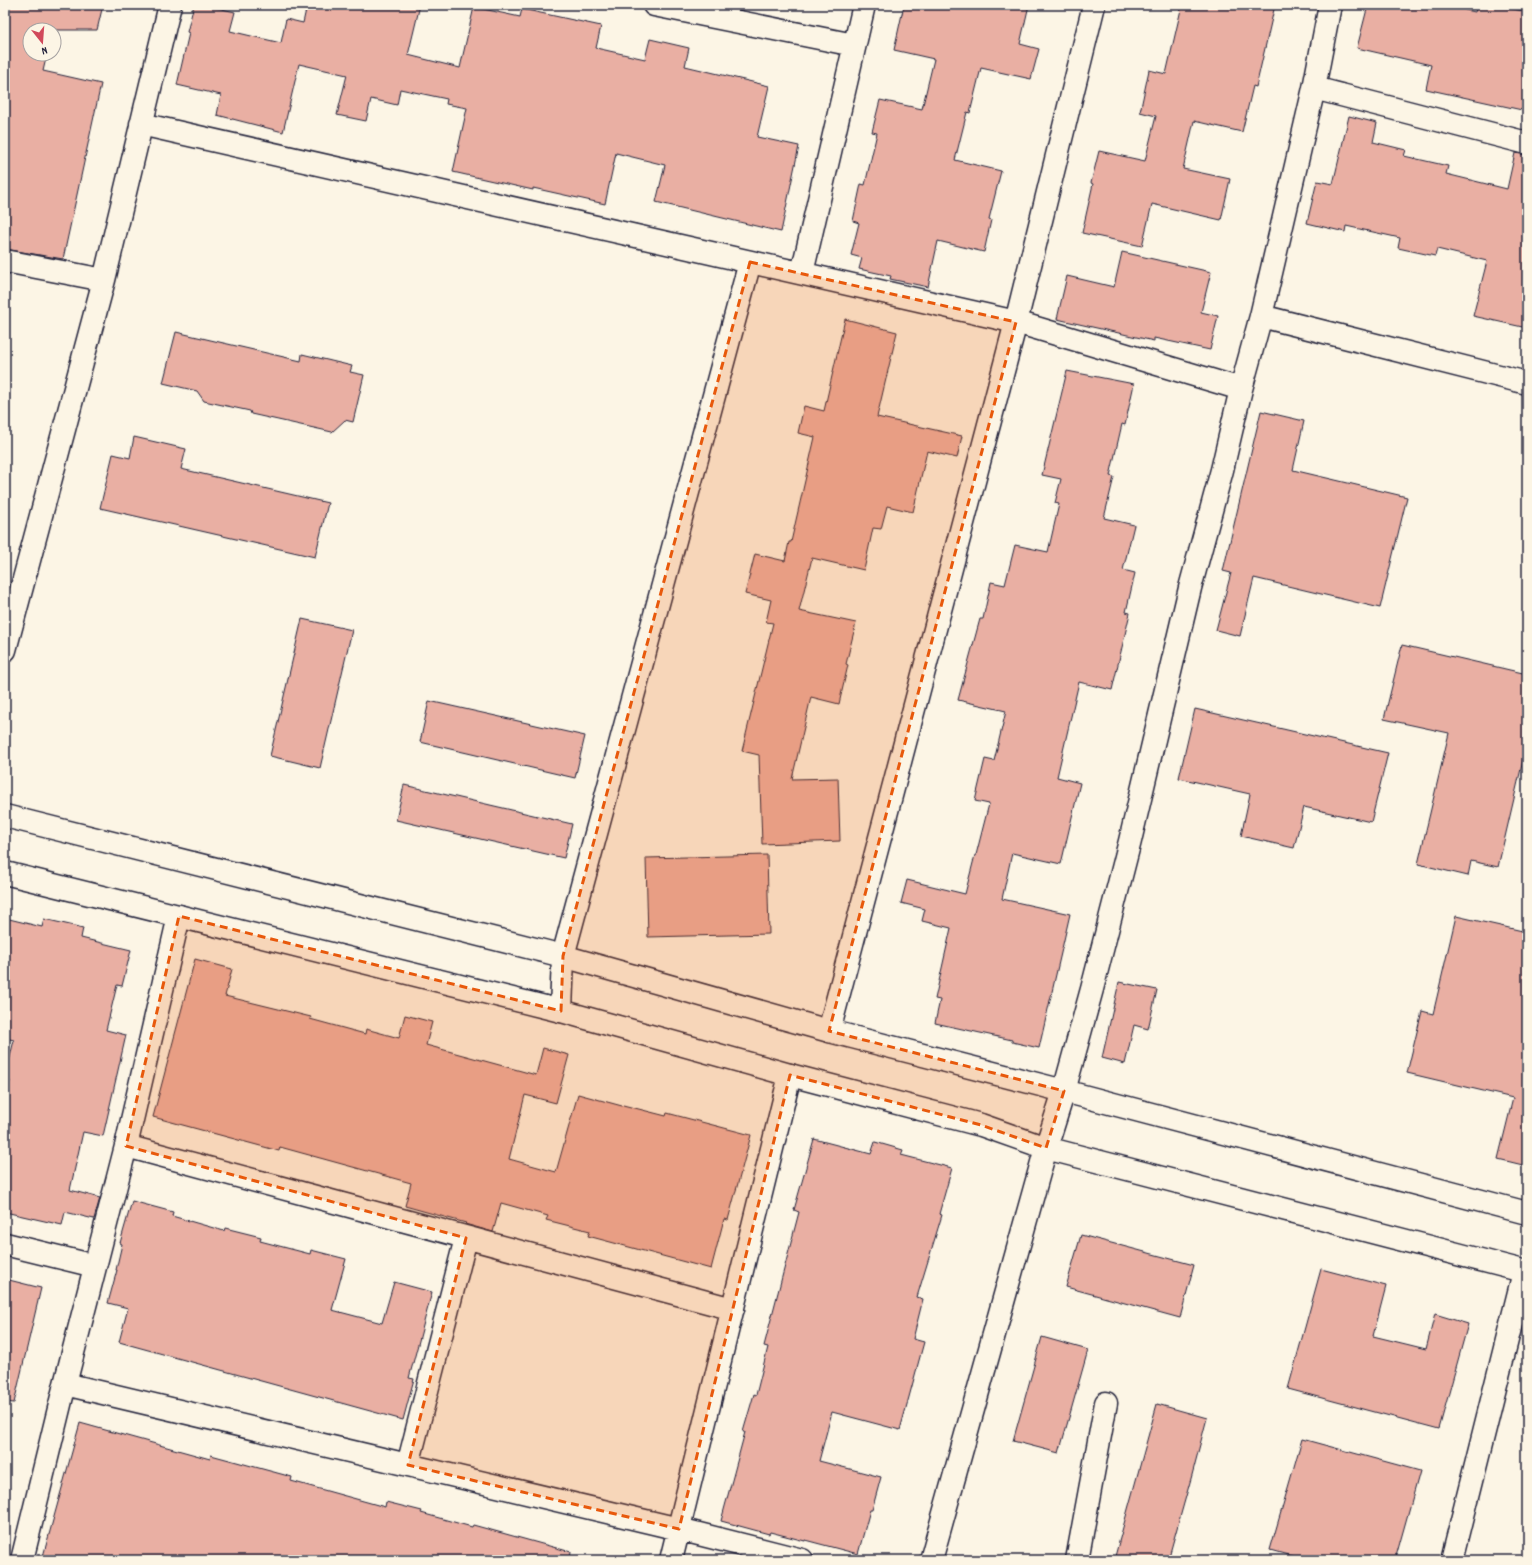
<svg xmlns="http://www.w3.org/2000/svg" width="1532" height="1565" font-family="Dekko,sans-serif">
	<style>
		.building { fill: #e9afa3; stroke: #22223b }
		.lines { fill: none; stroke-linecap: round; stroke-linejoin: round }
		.street-casing { stroke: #22223b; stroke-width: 25 }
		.secondary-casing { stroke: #22223b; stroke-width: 25 }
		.street { stroke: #fcf5e5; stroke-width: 22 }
		.secondary { stroke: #fcf5e5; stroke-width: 22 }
		.marked { fill: #e8590c; fill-opacity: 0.2; stroke: #e8590c; stroke-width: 3; stroke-dasharray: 8 5; stroke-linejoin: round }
	</style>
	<rect width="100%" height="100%" fill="#fcf5e5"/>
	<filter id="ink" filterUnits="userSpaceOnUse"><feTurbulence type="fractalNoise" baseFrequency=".025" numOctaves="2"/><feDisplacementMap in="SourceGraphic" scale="8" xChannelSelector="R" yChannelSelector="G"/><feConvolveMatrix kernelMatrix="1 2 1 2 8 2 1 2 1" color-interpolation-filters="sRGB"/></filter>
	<g filter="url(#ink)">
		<path class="building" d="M 5,5 L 103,5 L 97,30 L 30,30 L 30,54 L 47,54 L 43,71 L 101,84 L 63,259 L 5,249 Z
			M 194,5 L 205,5 L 235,12 L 230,31 L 281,43 L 286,19 L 303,23 L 307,5 L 420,5 L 408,55 L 460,68 L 474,7 L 520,17 L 522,9 L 601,26 L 596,48 L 645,59 L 650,39 L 689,48 L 685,66 L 769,86 L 757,137 L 799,146 L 781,232 L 656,202 L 665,165 L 616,153 L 605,204 L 533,188 L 533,190 L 453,172 L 467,108 L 446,104 L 447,99 L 400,89 L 397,105 L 371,99 L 366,121 L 337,115 L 347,75 L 299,64 L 283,132 L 217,115 L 221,95 L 177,85 L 189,33 L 187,32 Z
			M 904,5 L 1029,5 L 1020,44 L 1039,49 L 1031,79 L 981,68 L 970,113 L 967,112 L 955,160 L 1001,171 L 989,219 L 991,220 L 984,252 L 938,241 L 928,287 L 890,279 L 891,276 L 859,269 L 862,258 L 851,255 L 859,223 L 853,221 L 861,184 L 865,185 L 877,133 L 872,132 L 880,100 L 922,109 L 934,59 L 894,50 Z
			M 1182,5 L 1275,5 L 1256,87 L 1253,86 L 1242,132 L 1194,121 L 1183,169 L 1230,179 L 1221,220 L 1152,204 L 1142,246 L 1082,233 L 1093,184 L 1091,183 L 1099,151 L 1145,161 L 1156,116 L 1140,112 L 1149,70 L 1166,74 Z
			M 1368,5 L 1444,5 L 1475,12 L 1477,5 L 1495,5 L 1527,12 L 1527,87 L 1522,110 L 1426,89 L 1431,65 L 1357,48 Z
			M 1349,116 L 1377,123 L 1373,142 L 1406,150 L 1404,156 L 1448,166 L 1446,174 L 1507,189 L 1515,153 L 1527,155 L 1527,328 L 1473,316 L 1487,261 L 1437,249 L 1435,256 L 1398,248 L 1400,238 L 1346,226 L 1345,232 L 1307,223 L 1317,181 L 1333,184 Z
			M 1122,252 L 1211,272 L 1201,312 L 1218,316 L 1210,350 L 1154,338 L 1154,341 L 1057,319 L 1067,276 L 1114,287 Z
			M 845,319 L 897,332 L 877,417 L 962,436 L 957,458 L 927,451 L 913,512 L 887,506 L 881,529 L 873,528 L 864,570 L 812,558 L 799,611 L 856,623 L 846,664 L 848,665 L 839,704 L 811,697 L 792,779 L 838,778 L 840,841 L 762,844 L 759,755 L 742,751 L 773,623 L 766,622 L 771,600 L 745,594 L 755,554 L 785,561 L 789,542 L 791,542 L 815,437 L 798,433 L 804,406 L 824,411 Z
			M 176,332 L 301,361 L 302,354 L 352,366 L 350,372 L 364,375 L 353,422 L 345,420 L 332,432 L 251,414 L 250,411 L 204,401 L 197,391 L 163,383 Z
			M 1067,371 L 1134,384 L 1125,425 L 1122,424 L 1110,476 L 1114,477 L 1104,518 L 1134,525 L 1123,570 L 1135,573 L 1126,612 L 1130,613 L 1112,690 L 1079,682 L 1057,777 L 1080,783 L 1061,864 L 1012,853 L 1002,899 L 1070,914 L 1039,1048 L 1012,1042 L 1012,1040 L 935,1023 L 940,1000 L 935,999 L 951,928 L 922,921 L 925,909 L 901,903 L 907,880 L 965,894 L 975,855 L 976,855 L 989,804 L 975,801 L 985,759 L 994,761 L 1006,711 L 958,700 L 980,619 L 983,619 L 991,582 L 1005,585 L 1015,545 L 1048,552 L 1059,504 L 1055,503 L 1061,479 L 1042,475 Z
			M 1261,411 L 1304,421 L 1293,470 L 1407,497 L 1380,608 L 1254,578 L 1240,636 L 1216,630 L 1231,573 L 1223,571 Z
			M 134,437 L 186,449 L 181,469 L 328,503 L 315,557 L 100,508 L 113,454 L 130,458 Z
			M 302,619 L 352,630 L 320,768 L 270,756 Z
			M 1402,645 L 1527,674 L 1527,743 L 1498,867 L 1471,861 L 1468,876 L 1418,864 L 1449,733 L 1384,719 Z
			M 429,701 L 585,736 L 575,778 L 420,742 Z
			M 1195,709 L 1388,753 L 1371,822 L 1304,807 L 1294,848 L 1241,836 L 1250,794 L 1179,778 Z
			M 404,785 L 572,824 L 564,858 L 396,820 Z
			M 767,855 L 769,934 L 648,937 L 646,858 Z
			M 1456,916 L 1527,932 L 1527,1166 L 1498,1159 L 1513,1098 L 1407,1073 L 1422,1011 L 1433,1014 Z
			M 5,918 L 42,927 L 44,919 L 83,928 L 81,938 L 131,950 L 122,986 L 117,985 L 106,1030 L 126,1035 L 103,1136 L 83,1132 L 70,1190 L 100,1198 L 94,1219 L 65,1212 L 62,1225 L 5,1212 L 5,1101 L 10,1081 L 5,1079 L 5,1078 L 14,1040 L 5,1038 Z
			M 195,959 L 232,969 L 225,996 L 311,1017 L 310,1019 L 365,1034 L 366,1029 L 399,1038 L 405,1015 L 432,1022 L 426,1045 L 536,1075 L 543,1048 L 569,1055 L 556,1103 L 525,1095 L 509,1159 L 556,1172 L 578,1094 L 622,1106 L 623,1105 L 666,1116 L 667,1113 L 751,1135 L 728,1220 L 724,1219 L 711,1269 L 588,1236 L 590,1231 L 546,1220 L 548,1216 L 501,1203 L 493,1232 L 465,1224 L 466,1223 L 405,1206 L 411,1183 L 280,1147 L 279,1151 L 153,1117 Z
			M 1119,982 L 1157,990 L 1148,1029 L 1134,1025 L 1125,1064 L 1102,1058 Z
			M 814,1139 L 871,1154 L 875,1142 L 903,1150 L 901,1155 L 952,1168 L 939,1214 L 942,1215 L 917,1297 L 923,1299 L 913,1339 L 924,1342 L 900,1430 L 832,1412 L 819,1461 L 881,1477 L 872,1510 L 870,1510 L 858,1554 L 805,1540 L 805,1541 L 770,1532 L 769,1534 L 721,1521 L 745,1432 L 743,1432 L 754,1394 L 756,1395 L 768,1347 L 764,1346 L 799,1212 L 794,1210 Z
			M 132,1201 L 173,1212 L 172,1216 L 224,1231 L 225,1228 L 261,1237 L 260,1241 L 310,1254 L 311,1250 L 346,1259 L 332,1310 L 382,1323 L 394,1282 L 432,1292 L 409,1378 L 414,1379 L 403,1420 L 119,1342 L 128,1308 L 108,1303 L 117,1270 L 116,1270 L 122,1244 L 120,1243 Z
			M 1081,1235 L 1194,1265 L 1180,1318 L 1066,1287 Z
			M 1321,1269 L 1386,1286 L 1373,1336 L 1426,1349 L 1435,1314 L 1468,1324 L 1439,1429 L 1288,1389 Z
			M 5,1279 L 41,1288 L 14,1403 L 5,1402 Z
			M 1042,1337 L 1088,1350 L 1059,1453 L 1013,1441 Z
			M 1157,1404 L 1207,1418 L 1192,1475 L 1168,1560 L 1114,1560 Z
			M 80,1423 L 210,1459 L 211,1455 L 292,1477 L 291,1481 L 385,1507 L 386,1502 L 422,1511 L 421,1513 L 472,1527 L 473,1525 L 571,1552 L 570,1560 L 42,1560 Z
			M 1302,1439 L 1420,1471 L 1395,1560 L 1306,1560 L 1270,1550 Z"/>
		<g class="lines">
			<g class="street-casing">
				<path id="street" d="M 654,5 L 854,45
					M 1314,88 L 1527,143
					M 141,124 L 1016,322 L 1241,389
					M 5,261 L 104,280
					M 802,273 L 864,5
					M 1261,316 L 1527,383
					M 5,650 L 104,280 L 170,5
					M 561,1011 L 563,956 L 750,262
					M 829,1031 L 1016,322 L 1094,5
					M 126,1146 L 733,1309
					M 5,1244 L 95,1266
					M 65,1384 L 679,1529 L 802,1560
					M 408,1465 L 466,1238
					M 22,1560 L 65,1384 L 126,1146 L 179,916
					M 671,1560 L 790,1075
					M 931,1560 L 1046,1148 L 1064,1091 L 1092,989 L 1130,841 L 1190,588 L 1222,470 L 1241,389 L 1261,316 L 1314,88 L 1330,5
					M 1077,1560 L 1106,1403
					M 1452,1560 L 1524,1272"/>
			</g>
			<g class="secondary-casing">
				<path id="secondary" d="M 5,816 L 563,956 L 829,1031 L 1064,1091 L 1527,1213
					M 5,873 L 561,1011 L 790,1075 L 981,1125 L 1046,1148 L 1527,1272"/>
			</g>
			<use href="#street" class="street"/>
			<use href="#secondary" class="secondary"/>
		</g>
	</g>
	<path class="marked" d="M 750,262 L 1016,322 L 829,1031 L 1064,1091 L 1046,1148 L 981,1125 L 790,1075 L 679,1529 L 408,1465 L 466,1238 L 126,1146 L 179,916 L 561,1011 L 563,956 Z"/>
	<rect width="1532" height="1565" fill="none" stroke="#fcf5e5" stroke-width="20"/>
	<rect x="10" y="10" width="1512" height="1545" fill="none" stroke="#22223b" stroke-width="1.5" filter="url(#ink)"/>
	<g transform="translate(42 42) rotate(163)"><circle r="19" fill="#fcf5e5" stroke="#a5a1a1"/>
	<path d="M0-3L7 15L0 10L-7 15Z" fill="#d1495b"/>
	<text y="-6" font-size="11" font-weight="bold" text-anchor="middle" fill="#22223b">N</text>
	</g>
</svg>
